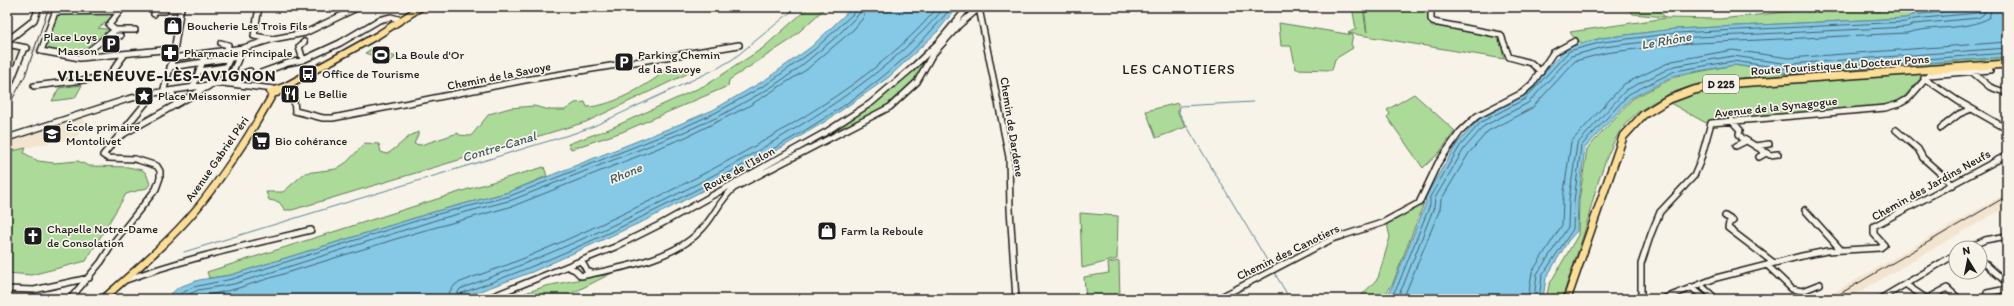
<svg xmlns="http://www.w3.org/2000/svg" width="2014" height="306" font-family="Itim,sans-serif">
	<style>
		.built { fill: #f2e4cf }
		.green { fill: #acda99; stroke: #647b5a }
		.water { fill: #85c9e6; stroke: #5b8495 }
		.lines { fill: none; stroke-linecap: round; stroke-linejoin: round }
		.shore { stroke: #46616d; stroke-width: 1 }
		.stream { stroke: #5b8495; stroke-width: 1 }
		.minor-tunnel { stroke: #d6d3c9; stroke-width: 5; stroke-dasharray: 5 2.5; stroke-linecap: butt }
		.minor-casing { stroke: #1c1c1c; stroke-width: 8 }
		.major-casing { stroke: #1c1c1c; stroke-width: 9 }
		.highway-casing { stroke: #1c1c1c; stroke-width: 10 }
		.minor { stroke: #f7f3e8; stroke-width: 5 }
		.major { stroke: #fcde96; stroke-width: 6 }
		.highway { stroke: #fcde96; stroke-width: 7 }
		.rail { stroke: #1c1c1c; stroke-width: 1 }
		.labels { text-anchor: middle; stroke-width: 3.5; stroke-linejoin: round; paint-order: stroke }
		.shield { fill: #f7f3e8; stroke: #5e5c59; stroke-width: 1 }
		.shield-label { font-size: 11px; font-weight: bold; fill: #1c1c1c }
		.poi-label { font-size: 12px; fill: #1c1c1c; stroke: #f7f3e8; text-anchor: start }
		.street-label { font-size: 12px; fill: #1c1c1c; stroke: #f7f3e8 }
		.water-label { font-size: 13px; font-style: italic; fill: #415963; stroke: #f7f3e8 }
		.quarter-label { font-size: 14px; letter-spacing: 1px; fill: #1c1c1c; stroke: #f7f3e8 }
		.district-label { font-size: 16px; font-weight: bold; letter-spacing: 1px; fill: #1c1c1c; stroke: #f7f3e8 }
	</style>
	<rect width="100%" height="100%" fill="#f7f3e8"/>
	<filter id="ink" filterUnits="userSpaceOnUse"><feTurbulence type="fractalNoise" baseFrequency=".025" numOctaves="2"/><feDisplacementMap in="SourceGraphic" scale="8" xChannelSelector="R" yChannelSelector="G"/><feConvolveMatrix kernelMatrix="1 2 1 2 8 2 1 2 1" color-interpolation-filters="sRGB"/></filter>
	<g filter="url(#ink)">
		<path class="built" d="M 7,47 L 21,50 L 16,53 L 11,67 L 7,67 Z
			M 81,116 L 81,119 L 85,121 L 79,134 L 75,137 L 7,152 L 7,140 Z
			M 2007,193 L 2007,206 L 1847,299 L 1823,299 Z"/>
		<path class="green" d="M 809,7 L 823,10 L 789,41 L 729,80 L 728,86 L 622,132 L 571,149 L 568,144 L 609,129 L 708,84 L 763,48 Z
			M 1352,7 L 1363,7 L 1366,30 L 1367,32 L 1364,7 L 1429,7 L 1429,22 L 1432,27 L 1439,26 L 1499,36 L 1504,59 L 1348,33 L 1356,29 Z
			M 1626,7 L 1656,7 L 1665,17 L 1633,14 Z
			M 1832,7 L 1867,7 L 1870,10 L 1879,12 L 1884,7 L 1987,7 L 1913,15 L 1906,18 L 1675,29 L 1602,38 L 1582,43 L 1574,38 L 1570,32 L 1666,18 L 1720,19 Z
			M 116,12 L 113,17 L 98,28 L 112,30 L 79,55 L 44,50 L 55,14 Z
			M 1279,23 L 1353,35 L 1351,44 L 1353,48 L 1335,59 L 1332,70 L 1296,69 L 1291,46 L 1281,46 Z
			M 373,48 L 396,57 L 389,62 L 365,53 Z
			M 930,54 L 919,78 L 882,111 L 775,165 L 846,123 L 895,87 Z
			M 2007,57 L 2007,61 L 1815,75 L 1811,72 Z
			M 1734,65 L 1789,74 L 1809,72 L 1811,75 C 1780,77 1746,76 1715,81 C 1683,86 1639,103 1620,131 C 1603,158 1593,199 1585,230 C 1578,253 1569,276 1562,299 L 1546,299 L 1549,285 L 1578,235 L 1579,201 L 1587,149 L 1632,99 L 1677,76 Z
			M 671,67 L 682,70 L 695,70 L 586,122 L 549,133 L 292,210 L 285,210 L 279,202 L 269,200 L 266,192 L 283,192 L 305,173 L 336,169 L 347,162 L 365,143 L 379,144 L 381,152 L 387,154 C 399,147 407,135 419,132 L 414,144 L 421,145 L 458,133 L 459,135 L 471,136 L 489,114 L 510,108 L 534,106 L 550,110 L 565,110 L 575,103 L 585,102 L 587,107 C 611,106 636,91 656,78 C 662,73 663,70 671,67 Z
			M 1922,73 L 1924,75 L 1899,102 L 1883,106 L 1711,120 L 1706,123 L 1670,103 L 1692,93 L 1728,87 Z
			M 82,85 L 75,98 L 52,101 L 59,88 Z
			M 1414,94 L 1455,131 L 1439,153 L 1423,168 L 1387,117 L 1390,114 L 1387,110 Z
			M 1178,103 L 1178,113 L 1186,127 L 1156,138 L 1146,111 Z
			M 26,148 L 24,153 L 38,161 L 54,163 L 78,161 L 89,166 L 128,167 L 142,170 L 146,173 L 150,184 L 147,188 L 126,194 L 86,261 L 31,275 L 7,273 L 7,152 Z
			M 544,167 L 547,176 L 509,192 L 437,211 L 231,275 L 209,278 L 207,272 L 475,187 Z
			M 1424,203 L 1393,283 L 1382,299 L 1358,299 L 1378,278 L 1390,237 L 1387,224 Z
			M 1080,213 L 1118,216 L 1117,259 L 1082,268 Z
			M 1119,261 L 1120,299 L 1086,299 L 1084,277 L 1109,273 L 1108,263 Z
			M 612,273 L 561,299 L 507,299 L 546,286 Z"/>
		<path class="water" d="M 853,7 L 957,7 L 938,31 L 889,77 L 826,121 L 754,164 L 648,219 L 532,272 L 458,299 L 165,299 L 179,287 L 199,280 L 231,275 L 437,211 L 509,192 L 680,124 L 713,110 L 765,80 L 811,47 Z
			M 1987,7 L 2007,7 L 2007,57 L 1789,73 L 1734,65 L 1676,75 L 1631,98 L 1585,148 L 1578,201 L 1577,231 L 1568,241 L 1546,278 L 1543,299 L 1386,299 L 1394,283 L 1426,203 L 1425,197 L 1457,144 L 1479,119 L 1523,96 L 1566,48 L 1602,38 L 1675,29 L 1906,18 L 1913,15 Z"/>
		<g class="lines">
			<path class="shore" d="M 172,299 L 193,287 L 232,279 L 438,214 L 510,196 L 682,128 L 715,113 L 767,84 L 814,50 L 855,12 L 856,7
				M 179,299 L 198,290 L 234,284 L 439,219 L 512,200 L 684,132 L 718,117 L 770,88 L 795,71 L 836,37 L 859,14 L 861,7
				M 191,299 L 235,289 L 415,233 L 513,206 L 686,137 L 747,107 L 806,70 L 854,29 L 863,18 L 867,7
				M 448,299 L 450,291 L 456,284 C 479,274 504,267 527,257 C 611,221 695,181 774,135 C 834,99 893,61 938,7
				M 454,299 L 460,289 C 563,250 663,205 759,150 C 828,110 893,68 945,7
				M 459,299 L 462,293 C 545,264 624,227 702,187 C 771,151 841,114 900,62 C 919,45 936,26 952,7
				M 1390,299 L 1398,285 L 1430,205 L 1430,197 L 1460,146 L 1481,122 L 1525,99 L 1569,51 L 1603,42 L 1676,33 L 1906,22 L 1914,19 L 1977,13 L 1981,7
				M 1396,299 L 1403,286 L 1434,207 L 1435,198 L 1464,149 L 1484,126 L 1528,103 L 1571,56 L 1604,47 L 1676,38 L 1907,27 L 1915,24 L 1978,18 L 1984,14 L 1986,7
				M 1403,299 L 1440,209 L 1441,200 L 1469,153 L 1488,131 L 1532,108 L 1575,61 L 1605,53 L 1676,44 L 1907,33 C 1934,25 1965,31 1989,18 L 1992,7
				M 1528,299 L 1532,272 L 1562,225 L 1563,199 L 1571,142 L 1624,84 L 1672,61 L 1732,50 L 1789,58 L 2007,42
				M 1534,299 L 1537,274 L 1568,227 L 1569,200 L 1577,144 L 1626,90 L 1674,66 L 1733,56 L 1789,64 L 2007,48
				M 1539,299 L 1542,276 L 1573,229 L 1574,201 L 1581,146 L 1629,94 L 1675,71 L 1733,61 L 1789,69 L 2007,53"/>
			<path class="stream" d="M 1253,102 L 1180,106 L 1179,113 L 1271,267
				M 184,252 L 575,133 L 594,126 L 718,68 L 733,59 L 797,7
				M 1274,272 L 1290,299"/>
			<path class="minor-tunnel" d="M 28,48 L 41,51"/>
			<g class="minor-casing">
				<path id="minor" d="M 57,7 L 41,51 L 80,58 L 173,49
					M 259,7 L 254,36 L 272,39
					M 308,7 L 321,7
					M 1431,7 L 1431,19 L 1433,22 L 1501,35 L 1509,57 L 1531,63 L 1541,72
					M 979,8 L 1009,157 L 1010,209 L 1016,299
					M 170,10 L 181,9
					M 55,12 L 120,11 L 125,7
					M 154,14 L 156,11 L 165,11
					M 115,30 L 109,25 L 120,11
					M 115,30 L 135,30
					M 107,36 L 120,36
					M 7,41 L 34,20 L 39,7
					M 221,43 L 228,45 L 227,51
					M 7,44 L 27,48
					M 206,53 L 243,48 L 273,39 L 305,33 L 359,7
					M 80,58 L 115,30
					M 173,58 L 206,53 L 193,87
					M 303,60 L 299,47 L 304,42
					M 170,67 L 239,57
					M 199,71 L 225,67
					M 1971,71 L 1990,87 L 2007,93
					M 225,75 L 233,71 L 243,48
					M 224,78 L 223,73 L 230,58
					M 1924,78 L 1958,101 L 2007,129
					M 224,80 L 250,71 L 251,76
					M 233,83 L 288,63 L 303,60 L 340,43 L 379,20 L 391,17 L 402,20
					M 34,86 L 108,77 L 125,54
					M 7,91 L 24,48
					M 171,91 L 177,103
					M 281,91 L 290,89 C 295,96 294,103 295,111 L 323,118 L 333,118 L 525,80 L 739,45
					M 163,92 L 173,58 L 181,7
					M 1731,120 L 1740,130 L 1739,134 L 1742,138 L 1770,155 L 1778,154
					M 1941,128 L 1959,114 L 1971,109
					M 1896,130 L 1918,149 L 1923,158 L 1953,185
					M 120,136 L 209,86
					M 7,138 L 128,99 L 154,93 L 222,83 L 274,89
					M 1736,146 L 1746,141
					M 1755,146 L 1769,144
					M 1759,157 L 1766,153
					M 1805,210 L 1841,250
					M 1725,216 L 1733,221 L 1729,223 L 1728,228 L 1774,263
					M 1968,248 L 1985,240 L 2007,236
					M 1980,259 L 2007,283
					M 582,262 L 587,271 L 592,273
					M 1767,265 L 1792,289 L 1802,291 L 1820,284
					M 568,267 L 575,270 L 581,276 C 618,268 673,260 700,231 C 714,218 719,200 734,188 L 890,107 L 917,82 L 932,55 L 959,25 L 980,7
					M 126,280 C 186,258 249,245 311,230
					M 1905,284 L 1927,299
					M 1691,287 L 1706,299
					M 1704,288 L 1716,299
					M 7,289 L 34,290 L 89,278
					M 70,299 L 101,262 L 113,243 L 156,189 L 160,178 L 160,171 L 157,166 L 135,159 L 108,158 L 103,155 L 154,93
					M 486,299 L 615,247 L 661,224 L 826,132 L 871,103 L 911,69 L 938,43 L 968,7
					M 1217,299 L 1332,239 L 1382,223 L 1419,203 L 1438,163 L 1460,132 L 1477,116 L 1522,93 L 1532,84 L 1553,53 L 1575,41
					M 1641,299 L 1641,264 L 1651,234 L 1660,212 L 1694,176 L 1700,162 L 1711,123 L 1885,108 L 1899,104 L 1908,99 L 1929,75 L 1990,70
					M 1663,299 L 1716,278 L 1802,256 L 1827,251 L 1880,248 L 1884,245 L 1874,234 L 1874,226 L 2007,155
					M 1880,299 L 1956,254
					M 1927,299 L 1947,288 L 1959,299
					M 1994,299 L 1987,293 L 2007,289"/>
			</g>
			<g class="major-casing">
				<path id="major" d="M 281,88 L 277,93 L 270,92 L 286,86 L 378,35 L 421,7
					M 103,299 C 136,270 171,240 199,206 C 227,171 251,133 273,94"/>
			</g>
			<g class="highway-casing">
				<path id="highway" d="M 1567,299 L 1623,137 L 1643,115 L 1667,100 L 1694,90 L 1723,84 L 2007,64"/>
			</g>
			<use href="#minor" class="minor"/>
			<use href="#major" class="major"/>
			<use href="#highway" class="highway"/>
			<path class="rail" d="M 7,109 L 25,76 L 49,7
				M 1831,299 L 2007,196"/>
		</g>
	</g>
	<defs>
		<g id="shop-square" transform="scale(1)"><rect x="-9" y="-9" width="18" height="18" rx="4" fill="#1c1c1c" stroke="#f7f3e8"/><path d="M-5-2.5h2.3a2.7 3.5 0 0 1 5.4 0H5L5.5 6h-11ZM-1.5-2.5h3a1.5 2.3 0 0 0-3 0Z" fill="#fff"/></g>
		<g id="parking-square" transform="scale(1)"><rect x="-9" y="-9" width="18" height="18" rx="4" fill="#1c1c1c" stroke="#f7f3e8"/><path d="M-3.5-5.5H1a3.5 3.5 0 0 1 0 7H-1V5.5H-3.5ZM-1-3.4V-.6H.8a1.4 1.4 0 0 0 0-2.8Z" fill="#fff"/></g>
		<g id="pharmacy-square" transform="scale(1)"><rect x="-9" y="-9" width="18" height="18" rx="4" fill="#1c1c1c" stroke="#f7f3e8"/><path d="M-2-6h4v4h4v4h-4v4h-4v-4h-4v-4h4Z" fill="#fff"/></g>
		<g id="stadium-square" transform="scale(1)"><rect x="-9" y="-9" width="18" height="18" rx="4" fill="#1c1c1c" stroke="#f7f3e8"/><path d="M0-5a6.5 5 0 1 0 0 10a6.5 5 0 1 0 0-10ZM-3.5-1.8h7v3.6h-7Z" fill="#fff"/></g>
		<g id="bus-square" transform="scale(1)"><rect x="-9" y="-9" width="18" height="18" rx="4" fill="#1c1c1c" stroke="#f7f3e8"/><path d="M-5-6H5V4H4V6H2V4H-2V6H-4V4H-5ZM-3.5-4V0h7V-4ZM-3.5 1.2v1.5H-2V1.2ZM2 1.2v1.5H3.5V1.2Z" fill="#fff"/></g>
		<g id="restaurant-square" transform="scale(1)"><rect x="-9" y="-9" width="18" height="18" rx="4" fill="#1c1c1c" stroke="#f7f3e8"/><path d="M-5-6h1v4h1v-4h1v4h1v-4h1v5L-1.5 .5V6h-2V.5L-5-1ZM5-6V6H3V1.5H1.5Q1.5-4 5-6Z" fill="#fff"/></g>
		<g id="sight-square" transform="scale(1)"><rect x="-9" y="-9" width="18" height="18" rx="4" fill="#1c1c1c" stroke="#f7f3e8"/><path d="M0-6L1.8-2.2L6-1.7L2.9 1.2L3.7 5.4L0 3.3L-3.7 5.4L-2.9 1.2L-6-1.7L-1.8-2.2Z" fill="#fff"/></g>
		<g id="school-square" transform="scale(1)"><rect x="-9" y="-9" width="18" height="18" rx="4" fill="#1c1c1c" stroke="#f7f3e8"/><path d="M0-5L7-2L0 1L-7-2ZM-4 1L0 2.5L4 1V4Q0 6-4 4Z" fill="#fff"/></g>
		<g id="supermarket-square" transform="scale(1)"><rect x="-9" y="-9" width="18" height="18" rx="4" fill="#1c1c1c" stroke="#f7f3e8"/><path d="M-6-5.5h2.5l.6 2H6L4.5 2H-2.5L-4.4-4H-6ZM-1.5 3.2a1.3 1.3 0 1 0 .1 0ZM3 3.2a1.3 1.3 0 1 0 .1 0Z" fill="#fff"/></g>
		<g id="church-square" transform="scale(1)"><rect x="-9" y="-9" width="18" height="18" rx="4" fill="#1c1c1c" stroke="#f7f3e8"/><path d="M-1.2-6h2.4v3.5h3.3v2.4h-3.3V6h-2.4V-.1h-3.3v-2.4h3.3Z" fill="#fff"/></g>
	</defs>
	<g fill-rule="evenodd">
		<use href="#shop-square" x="173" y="26"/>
		<use href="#parking-square" x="111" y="44"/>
		<use href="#pharmacy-square" x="170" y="53"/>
		<use href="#stadium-square" x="381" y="55"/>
		<use href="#parking-square" x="624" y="62"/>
		<use href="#bus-square" x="308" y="74"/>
		<use href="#restaurant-square" x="290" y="94"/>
		<use href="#sight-square" x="144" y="96"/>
		<use href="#school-square" x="52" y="134"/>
		<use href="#supermarket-square" x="261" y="141"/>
		<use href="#shop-square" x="827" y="231"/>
		<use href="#church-square" x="33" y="236"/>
	</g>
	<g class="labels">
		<rect class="shield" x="1703" y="75" width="36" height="18" rx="3"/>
		<g class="shield-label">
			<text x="1721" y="88">D 225</text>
		</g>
		<g class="poi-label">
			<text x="187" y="30">Boucherie Les Trois Fils</text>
			<text x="97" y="41" text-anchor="end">Place Loys<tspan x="97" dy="14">Masson</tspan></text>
			<text x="184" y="57">Pharmacie Principale</text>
			<text x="395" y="59">La Boule d'Or</text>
			<text x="638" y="59">Parking Chemin<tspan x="638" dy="14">de la Savoye</tspan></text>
			<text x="322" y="78">Office de Tourisme</text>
			<text x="304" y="98">Le Bellie</text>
			<text x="158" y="100">Place Meissonnier</text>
			<text x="66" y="131">École primaire<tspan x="66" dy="14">Montolivet</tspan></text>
			<text x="275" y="145">Bio cohérance</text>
			<text x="47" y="233">Chapelle Notre-Dame<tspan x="47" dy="14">de Consolation</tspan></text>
			<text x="841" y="235">Farm la Reboule</text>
		</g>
		<g class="street-label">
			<text transform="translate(1840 65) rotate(-4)" y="4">Route Touristique du Docteur Pons</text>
			<text transform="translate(499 76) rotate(-11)" y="4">Chemin de la Savoye</text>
			<text transform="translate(1776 107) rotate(-6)" y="4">Avenue de la Synagogue</text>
			<text transform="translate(1012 127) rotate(81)" y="4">Chemin de Dardene</text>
			<text transform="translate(217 159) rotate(-55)" y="4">Avenue Gabriel Péri</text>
			<text transform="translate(739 169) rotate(-29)" y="4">Route de l'Islon</text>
			<text transform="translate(1931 185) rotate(-29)" y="4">Chemin des Jardins Neufs</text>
			<text transform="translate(1288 252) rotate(-26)" y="4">Chemin des Canotiers</text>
		</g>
		<g class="water-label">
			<text transform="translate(1666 40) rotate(-10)" y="5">Le Rhône</text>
			<text transform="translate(499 146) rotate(-17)" y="5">Contre-Canal</text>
			<text transform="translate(625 173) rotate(-23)" y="5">Rhone</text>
		</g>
		<g class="quarter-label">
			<text x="1179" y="74">LES CANOTIERS</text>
		</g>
		<g class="district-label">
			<text x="167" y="81">VILLENEUVE-LÈS-AVIGNON</text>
		</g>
	</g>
	<rect width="2014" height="306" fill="none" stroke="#f7f3e8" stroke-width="24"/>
	<rect x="12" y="12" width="1990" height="282" fill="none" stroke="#1c1c1c" stroke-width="1.5" filter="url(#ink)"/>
	<g transform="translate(1968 260) rotate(350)"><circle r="19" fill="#f7f3e8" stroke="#9f9d96"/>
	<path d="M0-3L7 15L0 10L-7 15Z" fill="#1c1c1c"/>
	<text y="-6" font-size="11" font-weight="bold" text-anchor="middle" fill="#1c1c1c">N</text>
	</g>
</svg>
